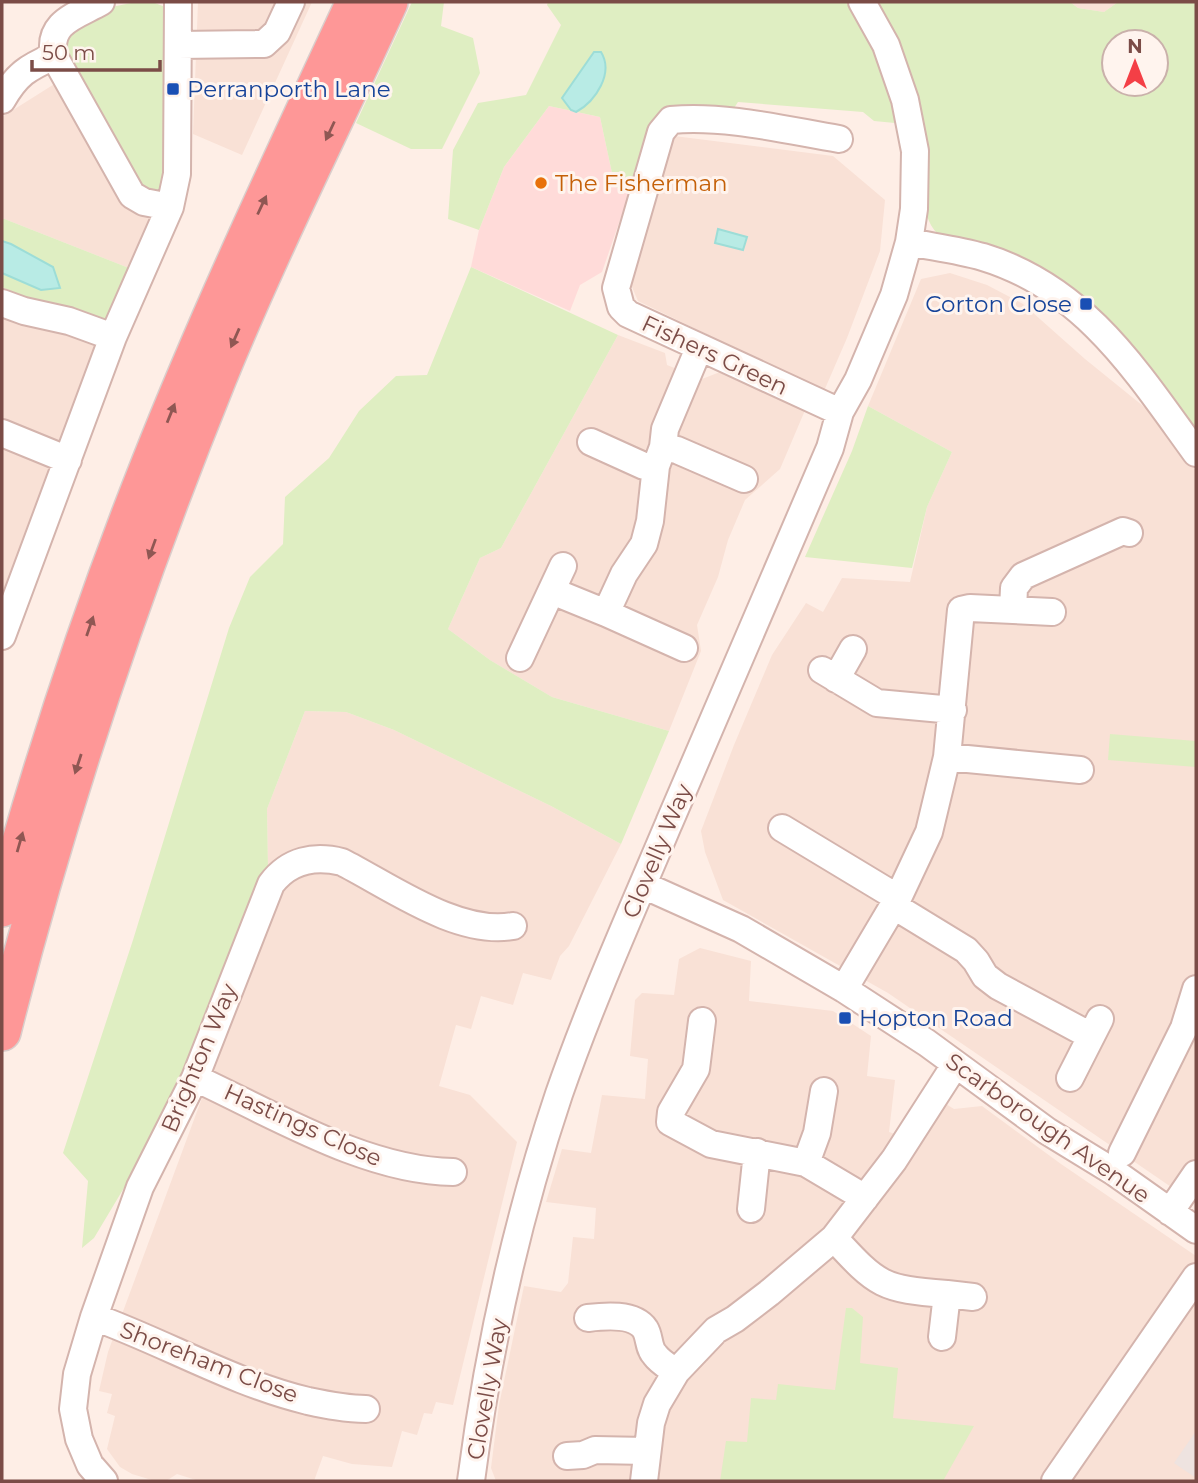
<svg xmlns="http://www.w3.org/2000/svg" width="1198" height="1483" font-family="Montserrat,sans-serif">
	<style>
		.residential { fill: #f9e1d6 }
		.commercial { fill: #ffdbd9 }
		.industrial { fill: #eee3e0 }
		.green { fill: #dfeec2; fill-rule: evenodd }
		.water { fill: #b8ebe5; stroke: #9dddd7; stroke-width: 2 }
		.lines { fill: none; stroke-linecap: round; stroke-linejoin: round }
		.minor-casing { stroke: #d4b4ad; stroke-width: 30 }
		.highway-casing { stroke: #dacdcb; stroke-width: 40 }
		.minor { stroke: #fff; stroke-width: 26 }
		.highway { stroke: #fe9797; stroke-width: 37 }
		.oneway { fill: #8f5753 }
		.transit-dot { fill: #1a4fb4; stroke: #fff4ee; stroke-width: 2.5 }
		.food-dot { fill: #e8710a; stroke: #fff4ee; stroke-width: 2.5 }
		.labels { text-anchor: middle; stroke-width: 6; stroke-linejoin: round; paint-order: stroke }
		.transit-label { font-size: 23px; fill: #164399; stroke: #fff4ee; text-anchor: start }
		.food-label { font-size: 23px; fill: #c56008; stroke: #fff4ee; text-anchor: start }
		.street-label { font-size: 23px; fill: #7b4c47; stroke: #fff4ee }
	</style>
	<rect width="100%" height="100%" fill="#feeee6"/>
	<path class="residential" d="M 198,2 L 312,2 L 242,155 L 193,134 Z
		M 1070,2 L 1118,2 L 1104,12 L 1078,8 Z
		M 56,83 L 158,220 L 134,270 L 2,218 L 2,117 Z
		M 674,136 L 833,156 L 885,200 L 880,251 L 847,338 L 824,391 L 638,301 L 629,280 Z
		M 950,273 L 987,285 L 1023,304 L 1085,359 L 1148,410 L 1196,471 L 1196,1204 L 888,993 L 723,900 L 705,852 L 701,831 L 734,745 L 772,655 L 806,603 L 823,612 L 842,578 L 910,582 L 927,507 L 952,452 L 868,406 L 921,279 Z
		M 2,309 L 99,345 L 26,532 L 2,602 Z
		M 618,335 L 665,353 L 667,365 L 702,379 L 720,372 L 806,408 L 780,469 L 745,500 L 728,540 L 718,577 L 697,625 L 701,651 L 669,731 L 552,697 L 490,660 L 448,629 L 480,558 L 501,548 Z
		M 305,711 L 346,712 L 394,730 L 551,806 L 621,844 L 569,946 L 560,956 L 551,980 L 523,973 L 513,1005 L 481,996 L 471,1029 L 456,1025 L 439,1086 L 470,1095 L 517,1142 L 453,1405 L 436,1402 L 432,1414 L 424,1413 L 417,1435 L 402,1431 L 392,1467 L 352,1464 L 323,1456 L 314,1481 L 199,1481 L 177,1474 L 166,1481 L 155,1481 L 132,1474 L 120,1467 L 107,1449 L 115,1416 L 107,1413 L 112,1394 L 99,1391 L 108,1352 L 276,898 L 268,867 L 267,809 Z
		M 700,948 L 751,961 L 749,1001 L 833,1011 L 871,1036 L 867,1076 L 895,1080 L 889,1132 L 916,1141 L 941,1101 L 954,1109 L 982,1106 L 1061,1164 L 1196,1256 L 1196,1481 L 496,1481 L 491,1468 L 499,1405 L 524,1286 L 561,1292 L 568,1283 L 573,1237 L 594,1239 L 596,1208 L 546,1202 L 562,1149 L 591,1153 L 602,1095 L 645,1099 L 648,1059 L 630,1056 L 635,1000 L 642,993 L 674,995 L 679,959 Z"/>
	<path class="commercial" d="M 549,106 L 600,117 L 615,187 L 630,191 L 602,272 L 580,285 L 570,311 L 471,267 L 479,230 L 504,167 Z"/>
	<path class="industrial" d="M 1196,1431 L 1196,1478 L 1174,1463 Z"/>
	<path class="green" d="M 412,2 L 444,2 L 441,26 L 473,38 L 480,73 L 442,149 L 411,149 L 356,123 Z
		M 548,2 L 847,2 C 874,37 888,79 895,123 L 874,121 L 863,112 L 738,102 L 730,114 L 650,128 L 630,191 L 615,187 L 600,117 L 549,106 L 504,167 L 479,230 L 448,219 L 453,150 L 478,103 L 526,95 L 561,25 L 547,5 Z
		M 877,2 L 1070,2 L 1078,8 L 1104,12 L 1118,2 L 1196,2 L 1196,426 L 1189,426 L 1111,324 L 938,234 C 916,212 928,180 926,151 C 924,96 903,49 877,2 ZM 1114,42 L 1156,42 L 1156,84 L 1114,84 Z
		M 131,3 L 155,3 L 165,7 L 169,174 L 162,192 L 142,193 L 59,42 L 107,8 Z
		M 2,218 L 134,270 L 109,322 L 23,296 L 2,287 Z
		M 471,267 L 618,335 L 501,548 L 480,558 L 448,629 L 490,660 L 552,697 L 669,731 L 621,844 L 551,806 L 394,730 L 346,712 L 305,711 L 267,809 L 268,867 L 161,1126 L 94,1238 L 82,1248 L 88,1181 L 63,1153 L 133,940 L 229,628 L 250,577 L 283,544 L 285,497 L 329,458 L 359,411 L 396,376 L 427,375 Z
		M 868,406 L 952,452 L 927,507 L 912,568 L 805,557 L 852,451 Z
		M 1110,734 L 1196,741 L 1196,767 L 1108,760 Z
		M 846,1308 L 852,1308 L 863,1317 L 860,1363 L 898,1368 L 893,1418 L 974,1426 L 943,1481 L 720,1481 L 726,1441 L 747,1442 L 751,1398 L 776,1400 L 778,1384 L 835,1390 Z"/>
	<path class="water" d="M 594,52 L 601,52 C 614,73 596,101 576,112 L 571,110 L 562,98 Z
		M 718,229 L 747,237 L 743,250 L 715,243 Z
		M 2,241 L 11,244 L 53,267 L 60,288 L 41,290 L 2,273 Z"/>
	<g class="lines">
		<g class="minor-casing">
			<path id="minor" d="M 101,2 C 76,16 47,22 54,56 L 132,195 L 144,202 L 170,207
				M 178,45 L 264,44 L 277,32 L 291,2
				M 2,100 C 17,74 27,68 54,56
				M 839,139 C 785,130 726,115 671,120 L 661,132 L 616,288 L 621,307 L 628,314 L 840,412
				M 909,242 C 934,247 959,250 983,257 C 1085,288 1137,372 1196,453
				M 2,303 L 24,311 L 69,321 L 113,337
				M 2,433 L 68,460
				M 591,442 L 644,466 L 656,466
				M 663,447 L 677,450 L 744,479
				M 552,591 L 606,613 L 624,574 L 644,544 L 650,521 L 656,466 L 663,447 L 665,429 L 699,348
				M 1013,610 L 1014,588 L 1023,576 L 1123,531 L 1129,533
				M 606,613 L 684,648
				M 2,636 L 113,337 L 170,207 L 177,174 L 178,2
				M 520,658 L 563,566
				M 822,670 L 877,703 L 953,710
				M 836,679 L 853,649
				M 947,757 L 1080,770
				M 782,828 L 898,898
				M 643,885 L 741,929 L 844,989 L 927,1043 L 1047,1131 L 1114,1172 L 1196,1230
				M 894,906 L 966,950 L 976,961 L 985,976 L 998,986 L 1091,1036
				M 844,989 L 898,898 L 929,832 L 947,757 L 961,610 L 970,608 L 1052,612
				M 702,1021 L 696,1069 L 671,1112 L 670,1122 L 711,1144 L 806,1163 L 865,1198
				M 195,1078 C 273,1114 366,1171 453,1172
				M 1070,1078 L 1100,1019
				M 1122,1153 L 1184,1028 L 1196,989
				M 806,1163 L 817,1133 L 824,1091
				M 751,1209 L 757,1152
				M 1170,1212 L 1196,1174
				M 834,1238 C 878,1286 882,1289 947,1294 L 942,1337
				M 947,1294 L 973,1297
				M 94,1317 C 166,1343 233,1383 308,1401 C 327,1405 346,1409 366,1409
				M 588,1318 C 604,1316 634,1313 645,1329 C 650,1337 648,1348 655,1355 C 660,1362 669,1367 676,1372
				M 567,1456 L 583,1455 L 595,1450 L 647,1451
				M 104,1481 L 90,1465 L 79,1439 L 73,1409 L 77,1374 L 94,1317 L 140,1187 L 195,1078 L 271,884 C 289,860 314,855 342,862 C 391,887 458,936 513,926
				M 471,1481 C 488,1350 517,1219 559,1094 C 591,1002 631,913 669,823 C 723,698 777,573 830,448 L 840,412 L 858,380 L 894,295 L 909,242 L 914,209 L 915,151 L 905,100 L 886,45 L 862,2
				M 644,1481 L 651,1423 L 657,1404 L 676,1372 L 716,1330 L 735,1319 L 769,1293 L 834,1238 L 894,1160 L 955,1065
				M 1055,1481 L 1196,1277"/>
		</g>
		<g class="highway-casing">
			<path id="highway" d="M 2,908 C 43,759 92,610 149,466 C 211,309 284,155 355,2
				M 2,1032 C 58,810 131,593 217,380 C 269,252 332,128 389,2"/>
		</g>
		<use href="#minor" class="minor"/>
		<use href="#highway" class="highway"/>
	</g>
	<defs><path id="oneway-solid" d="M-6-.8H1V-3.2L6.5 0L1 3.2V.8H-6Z" transform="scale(1.75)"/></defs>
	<g class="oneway">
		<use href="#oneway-solid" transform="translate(330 131) rotate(115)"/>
		<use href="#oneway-solid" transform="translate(262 205) rotate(-65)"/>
		<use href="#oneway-solid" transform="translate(235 338) rotate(114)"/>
		<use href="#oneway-solid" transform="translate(171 413) rotate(-68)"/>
		<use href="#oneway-solid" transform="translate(152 549) rotate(110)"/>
		<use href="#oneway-solid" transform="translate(90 626) rotate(-71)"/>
		<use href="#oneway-solid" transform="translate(78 764) rotate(108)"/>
		<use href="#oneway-solid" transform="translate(20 842) rotate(-74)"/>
	</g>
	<g class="transit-dot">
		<rect x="166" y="82" width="14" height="14" rx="3.5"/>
		<rect x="1079" y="297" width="14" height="14" rx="3.5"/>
		<rect x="838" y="1011" width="14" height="14" rx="3.5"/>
	</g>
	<circle class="food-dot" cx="541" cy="183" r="7"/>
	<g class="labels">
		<g class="transit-label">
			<text x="187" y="97">Perranporth Lane</text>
			<text x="1072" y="312" text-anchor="end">Corton Close</text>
			<text x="859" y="1026">Hopton Road</text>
		</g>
		<g class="food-label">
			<text x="555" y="191">The Fisherman</text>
		</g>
		<g class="street-label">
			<text transform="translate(715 355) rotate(25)" y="8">Fishers Green</text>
			<text transform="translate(657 851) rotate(-67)" y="8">Clovelly Way</text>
			<text transform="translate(199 1058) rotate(-67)" y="8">Brighton Way</text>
			<text transform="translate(303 1125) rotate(24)" y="8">Hastings Close</text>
			<text transform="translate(1048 1128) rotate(35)" y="8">Scarborough Avenue</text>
			<text transform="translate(209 1362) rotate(21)" y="8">Shoreham Close</text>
			<text transform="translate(487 1389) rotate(-80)" y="8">Clovelly Way</text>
		</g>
	</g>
	<rect width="1198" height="1483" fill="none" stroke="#7b4c47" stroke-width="7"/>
	<g transform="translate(1135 63)"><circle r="33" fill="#fff4ee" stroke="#cab1ab" stroke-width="2"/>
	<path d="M0-5L12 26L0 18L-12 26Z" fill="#f43f46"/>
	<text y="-10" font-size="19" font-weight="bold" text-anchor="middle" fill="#7b4c47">N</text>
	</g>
	<path d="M32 60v10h128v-10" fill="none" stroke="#7b4c47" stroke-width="3.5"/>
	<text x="42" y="60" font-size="21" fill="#7b4c47" stroke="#fff4ee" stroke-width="5" paint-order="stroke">50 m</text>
</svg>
